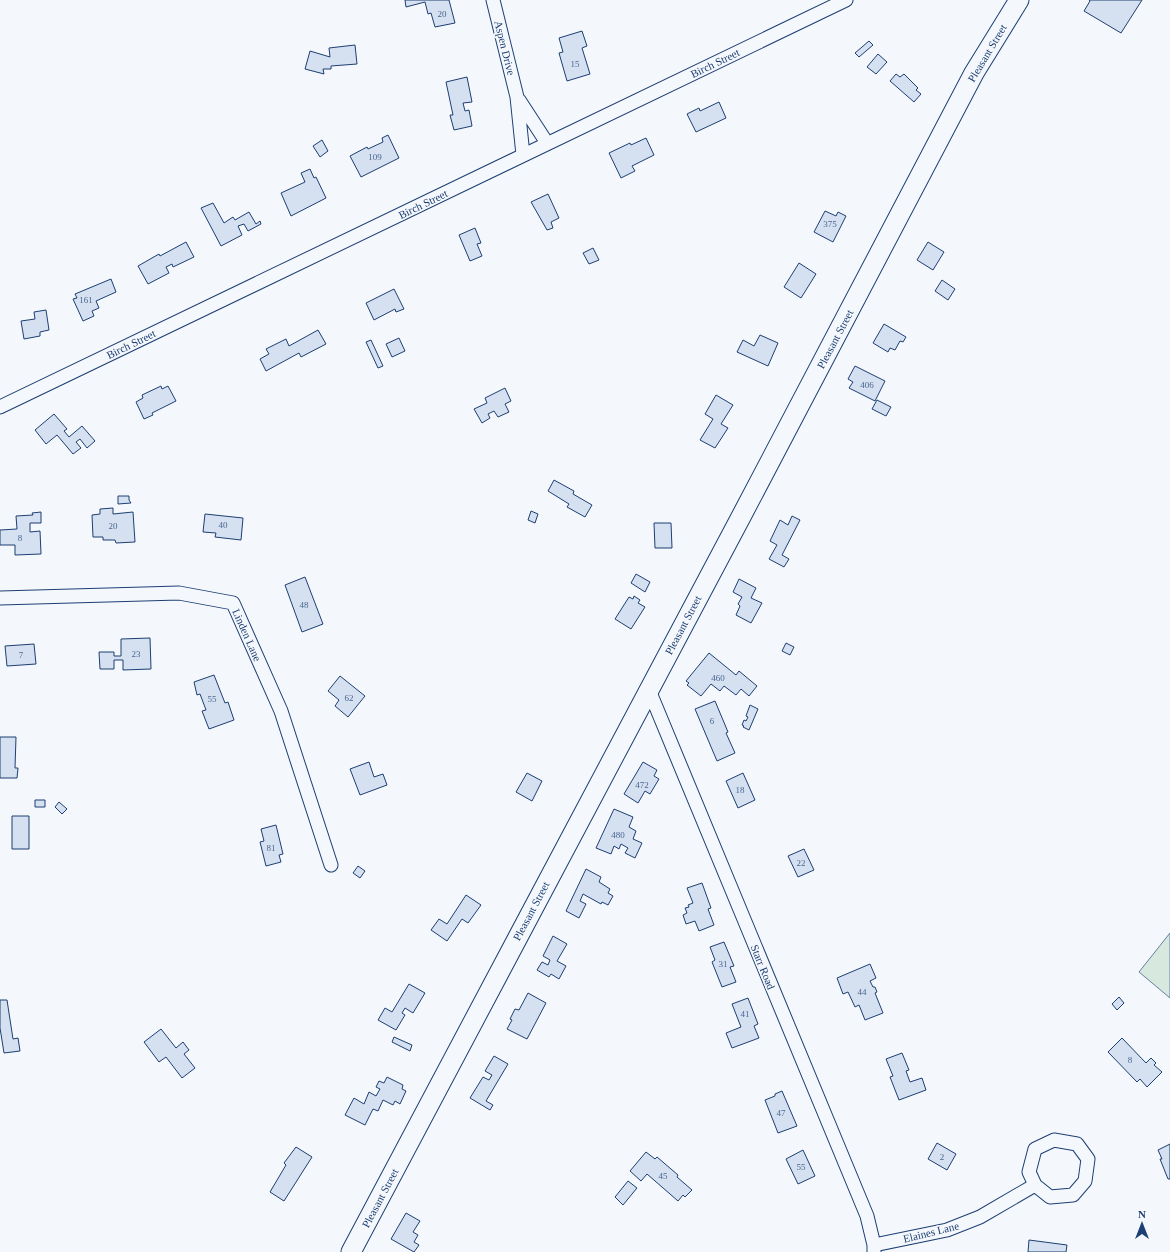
<svg xmlns="http://www.w3.org/2000/svg" width="1170" height="1252" font-family="Georgia,serif">
	<style>
		.green { fill: #d7e8df; stroke: #687fa3 }
		.building { fill: #d5e0f0; stroke: #1d3f73 }
		.lines { fill: none; stroke-linecap: round; stroke-linejoin: round }
		.minor-casing { stroke: #1d3f73; stroke-width: 15 }
		.secondary-casing { stroke: #1d3f73; stroke-width: 21 }
		.minor { stroke: #f4f7fb; stroke-width: 13 }
		.secondary { stroke: #f4f7fb; stroke-width: 19 }
		.labels { text-anchor: middle; stroke-width: 3; stroke-linejoin: round; paint-order: stroke }
		.number-label { font-size: 9px; fill: #4b6792 }
		.street-label { font-size: 11px; fill: #1d3f73; stroke: #f4f7fb }
	</style>
	<rect width="100%" height="100%" fill="#f4f7fb"/>
	<path class="green" d="M 1170,933 L 1170,998 L 1139,972 Z"/>
	<path class="building" d="M 405,0 L 449,0 L 455,23 L 435,27 L 431,13 L 428,14 L 425,2 L 406,7 Z
		M 1089,0 L 1142,0 L 1121,33 L 1084,11 L 1090,1 Z
		M 582,31 L 587,46 L 582,48 L 590,74 L 567,81 L 559,53 L 563,52 L 559,38 Z
		M 869,41 L 873,45 L 859,57 L 855,53 Z
		M 355,45 L 357,64 L 331,66 L 331,69 L 323,69 L 324,74 L 305,69 L 310,51 L 330,57 L 329,48 Z
		M 878,54 L 887,62 L 876,74 L 867,67 Z
		M 896,74 L 900,77 L 904,74 L 918,88 L 916,90 L 921,94 L 914,102 L 890,81 Z
		M 467,77 L 472,102 L 463,103 L 465,111 L 469,110 L 472,126 L 454,130 L 450,115 L 453,115 L 446,82 Z
		M 719,102 L 726,118 L 696,132 L 687,114 L 699,108 L 700,111 Z
		M 388,135 L 399,158 L 361,177 L 350,156 L 367,147 L 368,149 L 383,142 L 382,138 Z
		M 646,138 L 654,155 L 632,166 L 635,171 L 621,178 L 609,153 L 630,143 L 631,145 Z
		M 322,140 L 328,151 L 320,157 L 313,146 Z
		M 310,169 L 314,178 L 316,177 L 326,198 L 291,216 L 281,193 L 305,182 L 301,173 Z
		M 548,194 L 559,218 L 551,222 L 553,228 L 547,230 L 531,202 Z
		M 213,203 L 224,223 L 233,217 L 235,220 L 249,212 L 256,224 L 260,221 L 261,224 L 248,231 L 244,224 L 238,226 L 242,235 L 221,246 L 201,208 Z
		M 825,211 L 836,216 L 838,212 L 846,216 L 833,242 L 814,232 Z
		M 475,228 L 481,243 L 477,244 L 482,256 L 470,261 L 459,235 Z
		M 186,242 L 194,257 L 173,267 L 172,264 L 166,267 L 169,273 L 148,284 L 138,266 L 159,254 L 160,256 Z
		M 928,242 L 944,252 L 933,270 L 917,260 Z
		M 593,248 L 599,260 L 589,264 L 583,253 Z
		M 799,263 L 816,274 L 801,298 L 784,287 Z
		M 111,279 L 116,292 L 96,301 L 99,308 L 92,311 L 94,316 L 83,321 L 73,299 L 77,298 L 75,294 Z
		M 942,280 L 955,289 L 948,300 L 935,291 Z
		M 394,289 L 404,309 L 396,312 L 395,309 L 374,320 L 366,303 Z
		M 46,310 L 49,330 L 40,332 L 40,336 L 24,339 L 21,321 L 35,319 L 34,312 Z
		M 884,324 L 906,337 L 903,342 L 900,341 L 895,350 L 890,348 L 888,352 L 873,343 Z
		M 318,330 L 326,344 L 301,357 L 299,353 L 266,371 L 260,359 L 269,354 L 266,349 L 286,339 L 289,346 Z
		M 760,335 L 778,343 L 768,366 L 737,352 L 743,340 L 754,346 Z
		M 399,338 L 405,351 L 392,357 L 386,344 Z
		M 371,340 L 383,366 L 378,368 L 366,342 Z
		M 855,366 L 885,381 L 875,401 L 849,388 L 853,382 L 848,379 Z
		M 161,386 L 162,389 L 168,386 L 176,401 L 152,413 L 153,415 L 144,419 L 136,402 L 143,398 L 142,395 Z
		M 505,388 L 511,401 L 505,404 L 509,412 L 498,417 L 494,411 L 488,414 L 490,418 L 482,423 L 474,409 L 487,403 L 485,398 Z
		M 716,395 L 733,405 L 721,424 L 728,428 L 715,448 L 700,440 L 713,419 L 705,414 Z
		M 877,400 L 891,407 L 886,416 L 872,409 Z
		M 54,414 L 67,429 L 64,431 L 69,437 L 82,426 L 95,441 L 87,448 L 80,439 L 76,442 L 81,448 L 73,454 L 57,435 L 46,444 L 35,430 Z
		M 554,480 L 574,491 L 573,494 L 592,505 L 585,517 L 567,507 L 569,504 L 548,491 Z
		M 118,496 L 129,496 L 129,500 L 131,503 L 118,504 Z
		M 113,508 L 113,514 L 133,512 L 135,542 L 116,543 L 115,540 L 103,540 L 103,537 L 93,537 L 92,515 L 100,514 L 100,509 Z
		M 531,511 L 538,514 L 535,523 L 528,520 Z
		M 41,512 L 41,523 L 30,523 L 30,532 L 40,531 L 41,554 L 15,555 L 15,545 L 0,545 L 0,530 L 17,529 L 16,516 L 33,515 L 32,513 Z
		M 205,514 L 243,518 L 241,540 L 215,537 L 216,533 L 203,532 Z
		M 792,516 L 800,520 L 782,555 L 789,559 L 784,567 L 769,559 L 777,545 L 770,541 L 780,520 L 788,525 Z
		M 654,523 L 671,523 L 672,548 L 655,548 Z
		M 636,574 L 650,582 L 645,592 L 631,583 Z
		M 305,577 L 323,624 L 302,632 L 285,585 Z
		M 739,579 L 756,588 L 751,598 L 762,603 L 751,623 L 736,615 L 740,606 L 738,604 L 742,597 L 733,592 Z
		M 634,596 L 640,600 L 638,603 L 645,607 L 631,629 L 615,619 L 629,597 L 633,599 Z
		M 150,638 L 151,669 L 123,670 L 123,660 L 114,660 L 114,669 L 100,669 L 99,652 L 114,652 L 114,656 L 121,656 L 121,639 Z
		M 786,643 L 794,647 L 790,655 L 782,651 Z
		M 34,644 L 36,664 L 7,666 L 5,646 Z
		M 709,653 L 736,675 L 739,671 L 757,686 L 749,696 L 741,689 L 736,695 L 724,686 L 720,691 L 711,684 L 701,696 L 687,685 L 689,683 L 686,681 Z
		M 214,675 L 225,703 L 228,702 L 234,720 L 209,729 L 202,711 L 206,710 L 200,694 L 197,695 L 194,682 Z
		M 340,676 L 365,696 L 348,717 L 335,706 L 339,700 L 328,691 Z
		M 715,701 L 728,732 L 726,733 L 735,753 L 717,761 L 695,709 Z
		M 750,705 L 758,709 L 749,730 L 743,727 L 744,726 L 742,725 L 744,720 L 746,721 L 748,717 L 746,716 Z
		M 0,737 L 16,737 L 15,768 L 18,768 L 17,778 L 0,778 Z
		M 369,762 L 374,777 L 383,774 L 387,785 L 360,795 L 350,769 Z
		M 643,762 L 657,770 L 654,776 L 659,779 L 650,794 L 645,791 L 638,803 L 624,794 Z
		M 527,773 L 542,781 L 532,801 L 516,792 Z
		M 743,773 L 755,800 L 738,808 L 726,781 Z
		M 35,800 L 45,800 L 45,807 L 35,807 Z
		M 59,802 L 67,809 L 62,814 L 55,807 Z
		M 614,809 L 633,817 L 629,827 L 636,831 L 633,839 L 642,843 L 635,858 L 625,853 L 628,848 L 621,844 L 619,849 L 614,846 L 611,854 L 596,848 Z
		M 12,816 L 29,816 L 29,849 L 12,849 Z
		M 276,825 L 283,854 L 279,855 L 281,862 L 266,866 L 260,842 L 264,841 L 261,829 Z
		M 804,849 L 814,870 L 798,877 L 788,856 Z
		M 358,866 L 365,871 L 360,878 L 353,873 Z
		M 586,869 L 601,877 L 599,882 L 610,889 L 608,893 L 613,896 L 608,905 L 602,902 L 601,904 L 583,894 L 580,901 L 586,904 L 579,918 L 566,911 Z
		M 702,883 L 711,908 L 708,909 L 714,925 L 699,931 L 695,921 L 686,924 L 683,915 L 687,913 L 685,908 L 689,907 L 688,905 L 693,903 L 687,888 Z
		M 466,895 L 481,905 L 468,923 L 462,919 L 447,941 L 431,930 L 439,919 L 447,924 Z
		M 553,936 L 567,944 L 557,961 L 566,966 L 559,979 L 551,974 L 549,977 L 537,970 L 542,962 L 548,965 L 550,960 L 543,956 Z
		M 724,942 L 734,966 L 730,967 L 736,982 L 722,987 L 712,962 L 715,960 L 710,947 Z
		M 870,964 L 876,978 L 870,981 L 873,987 L 875,987 L 877,992 L 875,993 L 883,1013 L 865,1020 L 859,1005 L 855,1007 L 848,992 L 843,994 L 837,978 Z
		M 409,984 L 425,993 L 413,1013 L 405,1008 L 402,1013 L 405,1015 L 396,1030 L 378,1020 L 385,1008 L 392,1012 Z
		M 528,993 L 546,1003 L 527,1039 L 507,1029 L 512,1020 L 510,1019 L 515,1009 L 519,1010 Z
		M 1119,997 L 1124,1003 L 1117,1010 L 1112,1004 Z
		M 748,998 L 758,1024 L 754,1026 L 759,1038 L 732,1048 L 726,1033 L 741,1027 L 732,1004 Z
		M 0,1000 L 7,1000 L 13,1039 L 18,1038 L 20,1051 L 4,1053 L 0,1028 Z
		M 161,1029 L 176,1048 L 183,1042 L 189,1050 L 184,1054 L 195,1068 L 182,1078 L 166,1057 L 159,1062 L 144,1042 Z
		M 394,1037 L 412,1045 L 410,1051 L 392,1042 Z
		M 1122,1038 L 1146,1063 L 1151,1058 L 1156,1063 L 1154,1065 L 1162,1072 L 1147,1087 L 1140,1079 L 1137,1082 L 1108,1052 Z
		M 902,1053 L 909,1070 L 906,1071 L 910,1082 L 922,1078 L 926,1090 L 899,1100 L 890,1077 L 893,1076 L 886,1059 Z
		M 494,1056 L 508,1064 L 486,1101 L 493,1105 L 490,1110 L 470,1098 L 483,1077 L 489,1080 L 492,1075 L 485,1071 Z
		M 387,1077 L 403,1085 L 402,1089 L 406,1091 L 400,1104 L 395,1101 L 393,1105 L 383,1100 L 378,1111 L 373,1109 L 365,1125 L 345,1115 L 354,1098 L 364,1104 L 369,1092 L 376,1096 L 380,1089 L 376,1087 L 379,1081 L 384,1083 Z
		M 782,1091 L 797,1126 L 778,1133 L 765,1100 L 775,1096 L 775,1094 Z
		M 937,1143 L 956,1154 L 947,1170 L 928,1159 Z
		M 1170,1144 L 1170,1179 L 1168,1179 L 1160,1159 L 1162,1159 L 1158,1150 Z
		M 296,1147 L 312,1157 L 284,1201 L 270,1192 L 286,1165 L 284,1163 Z
		M 803,1150 L 815,1176 L 798,1184 L 786,1159 Z
		M 646,1152 L 655,1159 L 657,1157 L 678,1175 L 677,1177 L 692,1190 L 685,1197 L 683,1195 L 678,1201 L 647,1174 L 641,1181 L 630,1171 Z
		M 628,1181 L 637,1188 L 623,1205 L 615,1197 Z
		M 406,1213 L 420,1221 L 413,1232 L 418,1235 L 414,1242 L 419,1245 L 414,1252 L 391,1239 Z
		M 1029,1240 L 1067,1245 L 1066,1252 L 1028,1252 Z"/>
	<g class="lines">
		<g class="minor-casing">
			<path id="minor" d="M 493,0 L 517,97 L 523,155
				M 519,100 L 547,143
				M 0,407 L 846,0
				M 0,598 L 179,593 L 233,603 L 281,711 L 331,865
				M 649,690 L 867,1216 L 874,1245
				M 1054,1140 L 1077,1144 L 1088,1159 L 1085,1181 L 1073,1195 L 1050,1197 L 1035,1185 L 1029,1172 L 1035,1149 Z
				M 874,1252 L 874,1245 L 947,1230 L 980,1217 L 1035,1185"/>
		</g>
		<g class="secondary-casing">
			<path id="secondary" d="M 351,1252 L 743,513 L 974,73 L 1019,0"/>
		</g>
		<use href="#minor" class="minor"/>
		<use href="#secondary" class="secondary"/>
	</g>
	<g class="labels">
		<g class="number-label">
			<text x="442" y="17">20</text>
			<text x="575" y="67">15</text>
			<text x="375" y="160">109</text>
			<text x="830" y="227">375</text>
			<text x="86" y="303">161</text>
			<text x="867" y="388">406</text>
			<text x="223" y="528">40</text>
			<text x="113" y="529">20</text>
			<text x="20" y="541">8</text>
			<text x="304" y="608">48</text>
			<text x="136" y="657">23</text>
			<text x="21" y="658">7</text>
			<text x="718" y="681">460</text>
			<text x="349" y="701">62</text>
			<text x="212" y="702">55</text>
			<text x="712" y="724">6</text>
			<text x="642" y="788">472</text>
			<text x="740" y="793">18</text>
			<text x="618" y="838">480</text>
			<text x="271" y="851">81</text>
			<text x="801" y="866">22</text>
			<text x="723" y="967">31</text>
			<text x="862" y="995">44</text>
			<text x="745" y="1017">41</text>
			<text x="1130" y="1063">8</text>
			<text x="781" y="1116">47</text>
			<text x="942" y="1160">2</text>
			<text x="801" y="1170">55</text>
			<text x="663" y="1179">45</text>
		</g>
		<g class="street-label">
			<text transform="translate(505 48) rotate(76)" y="4">Aspen Drive</text>
			<text transform="translate(987 53) rotate(-59)" y="4">Pleasant Street</text>
			<text transform="translate(715 63) rotate(-26)" y="4">Birch Street</text>
			<text transform="translate(423 204) rotate(-26)" y="4">Birch Street</text>
			<text transform="translate(835 339) rotate(-62)" y="4">Pleasant Street</text>
			<text transform="translate(131 344) rotate(-26)" y="4">Birch Street</text>
			<text transform="translate(683 625) rotate(-62)" y="4">Pleasant Street</text>
			<text transform="translate(247 635) rotate(66)" y="4">Linden Lane</text>
			<text transform="translate(531 911) rotate(-62)" y="4">Pleasant Street</text>
			<text transform="translate(763 967) rotate(68)" y="4">Starr Road</text>
			<text transform="translate(380 1198) rotate(-62)" y="4">Pleasant Street</text>
			<text transform="translate(931 1232) rotate(-14)" y="4">Elaines Lane</text>
		</g>
	</g>
	<g transform="translate(1142 1224)" stroke="#f4f7fb" stroke-width="3" paint-order="stroke">
	<path d="M0-3L7 15L0 10L-7 15Z" fill="#1d3f73"/>
	<text y="-6" font-size="11" font-weight="bold" text-anchor="middle" fill="#1d3f73">N</text>
	</g>
</svg>
